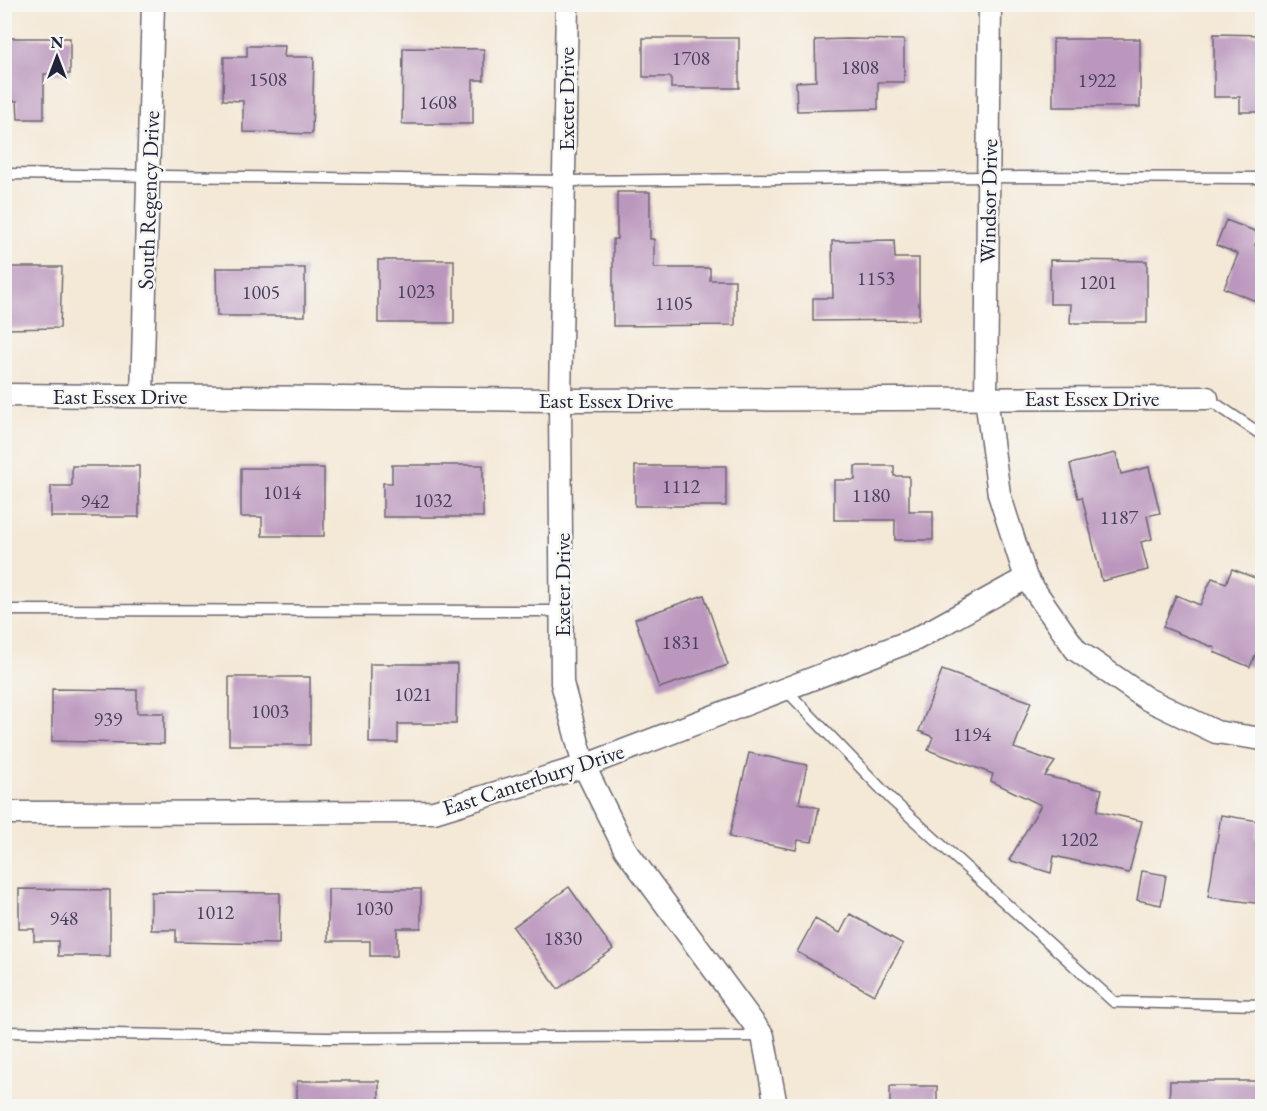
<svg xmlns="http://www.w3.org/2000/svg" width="1267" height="1111" font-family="'EB Garamond',serif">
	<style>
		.building { fill: #bb97be }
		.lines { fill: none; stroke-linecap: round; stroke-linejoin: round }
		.service-casing { stroke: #6c6771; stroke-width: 13 }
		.minor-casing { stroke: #6c6771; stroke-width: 25 }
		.service { stroke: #fff; stroke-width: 10 }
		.minor { stroke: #fff; stroke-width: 22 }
		.labels { text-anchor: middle; stroke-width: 5; stroke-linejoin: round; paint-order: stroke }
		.number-label { font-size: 20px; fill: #483f5c }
		.street-label { font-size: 22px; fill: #22223b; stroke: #f6f6f2 }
	</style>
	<rect width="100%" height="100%" fill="#f6f6f2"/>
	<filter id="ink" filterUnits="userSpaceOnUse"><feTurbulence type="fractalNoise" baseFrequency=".0167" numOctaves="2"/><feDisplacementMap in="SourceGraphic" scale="12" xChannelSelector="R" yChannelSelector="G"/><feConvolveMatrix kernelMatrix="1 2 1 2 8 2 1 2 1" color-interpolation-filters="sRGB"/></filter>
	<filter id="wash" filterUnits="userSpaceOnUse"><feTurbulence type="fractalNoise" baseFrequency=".008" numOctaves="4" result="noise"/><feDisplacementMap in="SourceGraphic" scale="24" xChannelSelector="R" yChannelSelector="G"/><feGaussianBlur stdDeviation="1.35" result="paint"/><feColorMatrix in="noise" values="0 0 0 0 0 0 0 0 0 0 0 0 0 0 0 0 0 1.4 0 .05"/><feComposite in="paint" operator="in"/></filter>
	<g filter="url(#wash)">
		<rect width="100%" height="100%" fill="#f4e8d6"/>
		<g id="blocks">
			<path class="building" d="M 1214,34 L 1263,35 L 1263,112 L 1240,112 L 1240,97 L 1214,97 Z
				M 4,38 L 70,38 L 70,74 L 44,74 L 44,119 L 18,119 L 17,101 L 4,101 Z
				M 643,38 L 739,38 L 739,88 L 671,88 L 671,77 L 643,77 Z
				M 846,39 L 904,40 L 904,82 L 878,82 L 878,109 L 797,111 L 796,82 L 816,81 L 815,40 Z
				M 1053,39 L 1140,39 L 1140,107 L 1053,107 Z
				M 247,46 L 285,46 L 284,57 L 314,57 L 312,134 L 243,132 L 243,101 L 223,100 L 224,57 L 247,57 Z
				M 403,48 L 484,49 L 484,80 L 473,80 L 473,124 L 402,124 Z
				M 617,192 L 650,192 L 650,239 L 654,239 L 654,268 L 710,268 L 710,280 L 735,280 L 735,325 L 613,326 L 613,239 L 617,239 Z
				M 1226,220 L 1260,233 L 1255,245 L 1263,248 L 1263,304 L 1224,288 L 1238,254 L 1216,245 Z
				M 894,240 L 895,258 L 919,258 L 919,320 L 813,321 L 813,298 L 833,298 L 832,241 Z
				M 378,260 L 454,260 L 454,323 L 378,323 Z
				M 1050,260 L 1147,261 L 1147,323 L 1070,323 L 1071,304 L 1050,304 Z
				M 4,267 L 62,267 L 60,328 L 4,329 Z
				M 216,268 L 305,268 L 305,316 L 217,316 Z
				M 1116,453 L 1121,474 L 1149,467 L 1160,513 L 1147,516 L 1152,539 L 1141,542 L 1148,570 L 1102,581 L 1082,497 L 1078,498 L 1070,464 Z
				M 392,465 L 483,465 L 483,517 L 383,517 L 383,483 L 392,483 Z
				M 72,466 L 139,466 L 139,517 L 51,517 L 51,486 L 72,486 Z
				M 635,466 L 726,466 L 726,506 L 635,506 Z
				M 855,466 L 894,466 L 894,476 L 909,476 L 909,511 L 933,511 L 933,540 L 895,540 L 895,520 L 834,520 L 834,480 L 855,480 Z
				M 241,468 L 324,468 L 324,536 L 262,536 L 262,517 L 241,517 Z
				M 1232,569 L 1263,581 L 1263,637 L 1250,667 L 1214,652 L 1215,648 L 1163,627 L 1176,595 L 1200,605 L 1212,578 L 1226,583 Z
				M 704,595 L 728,665 L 659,688 L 635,619 Z
				M 370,664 L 457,664 L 456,724 L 398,724 L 398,743 L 369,743 Z
				M 942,670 L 1031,702 L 1014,748 L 1055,762 L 1045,776 L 1102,789 L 1097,811 L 1142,821 L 1129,873 L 1054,856 L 1051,873 L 1009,860 L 1041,805 L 991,781 L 993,774 L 928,750 L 933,737 L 919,731 Z
				M 229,677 L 310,677 L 310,745 L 229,745 Z
				M 52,689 L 137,690 L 137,713 L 164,713 L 164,744 L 52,741 Z
				M 749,753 L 807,765 L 799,803 L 819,808 L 812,842 L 798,840 L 796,850 L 729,837 Z
				M 1221,815 L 1259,821 L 1256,837 L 1263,838 L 1263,904 L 1208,897 Z
				M 1142,871 L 1166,875 L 1161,905 L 1137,900 Z
				M 569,887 L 613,949 L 558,989 L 513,927 Z
				M 19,889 L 110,890 L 110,956 L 58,956 L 58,941 L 34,941 L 34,929 L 19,929 Z
				M 328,889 L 421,889 L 421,928 L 397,928 L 397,956 L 370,956 L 370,941 L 328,941 Z
				M 151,892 L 280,893 L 279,944 L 176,942 L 176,930 L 151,930 Z
				M 850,914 L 903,944 L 874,995 L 797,952 L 815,919 L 840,933 Z
				M 297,1081 L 379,1081 L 379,1107 L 297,1107 Z
				M 1170,1081 L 1263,1081 L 1263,1107 L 1169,1107 Z
				M 890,1086 L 937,1086 L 937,1107 L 890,1107 Z"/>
		</g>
	</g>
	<g filter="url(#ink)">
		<use href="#blocks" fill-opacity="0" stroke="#6c6771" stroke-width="1.5"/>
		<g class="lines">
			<g class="service-casing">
				<path id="service" d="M 4,174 L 566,181 L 989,177 L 1262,178
					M 1207,398 L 1262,435
					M 4,610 L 562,611
					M 785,689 L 892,800 L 1114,1002 L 1262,1005
					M 4,1032 L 326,1038 L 763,1036"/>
			</g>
			<g class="minor-casing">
				<path id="minor" d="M 567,4 L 560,400 L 562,683 L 584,766 L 625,849 L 763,1036 L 776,1106
					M 990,4 L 986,398 L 999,494 L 1026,578 L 1076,650 L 1147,699 L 1216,732 L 1262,739
					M 4,395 L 560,400 L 1207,398
					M 142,395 L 153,4
					M 4,813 L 434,812 L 584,766 L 916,639 L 1026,578"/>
			</g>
			<use href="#service" class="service"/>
			<use href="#minor" class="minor"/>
		</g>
	</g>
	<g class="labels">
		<g class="number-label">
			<text x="691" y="65">1708</text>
			<text x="860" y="74">1808</text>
			<text x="268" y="86">1508</text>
			<text x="1097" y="87">1922</text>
			<text x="438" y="109">1608</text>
			<text x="876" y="285">1153</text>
			<text x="1098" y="289">1201</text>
			<text x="416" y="298">1023</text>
			<text x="261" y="299">1005</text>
			<text x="674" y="310">1105</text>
			<text x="681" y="493">1112</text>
			<text x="282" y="499">1014</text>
			<text x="871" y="502">1180</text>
			<text x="433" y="507">1032</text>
			<text x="95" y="508">942</text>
			<text x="1119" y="524">1187</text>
			<text x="681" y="649">1831</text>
			<text x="413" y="701">1021</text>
			<text x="270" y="718">1003</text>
			<text x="108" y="726">939</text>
			<text x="972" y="741">1194</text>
			<text x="1079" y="846">1202</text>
			<text x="374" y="915">1030</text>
			<text x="215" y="919">1012</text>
			<text x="64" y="925">948</text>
			<text x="563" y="945">1830</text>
		</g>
		<g class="street-label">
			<text transform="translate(566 99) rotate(-90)" y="8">Exeter Drive</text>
			<text transform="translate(148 200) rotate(-88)" y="8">South Regency Drive</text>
			<text transform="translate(988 201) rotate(-89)" y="8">Windsor Drive</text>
			<text x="120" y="404">East Essex Drive</text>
			<text x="1092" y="406">East Essex Drive</text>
			<text x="606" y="408">East Essex Drive</text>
			<text transform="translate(562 585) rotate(-90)" y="8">Exeter Drive</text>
			<text transform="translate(533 779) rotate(-18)" y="8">East Canterbury Drive</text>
		</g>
	</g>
	<rect width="1267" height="1111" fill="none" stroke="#f6f6f2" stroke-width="24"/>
	<g transform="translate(57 57)" stroke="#f6f6f2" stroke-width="4.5" paint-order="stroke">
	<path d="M0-4.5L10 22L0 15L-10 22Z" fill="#22223b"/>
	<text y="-9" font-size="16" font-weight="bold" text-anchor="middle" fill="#22223b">N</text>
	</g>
</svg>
